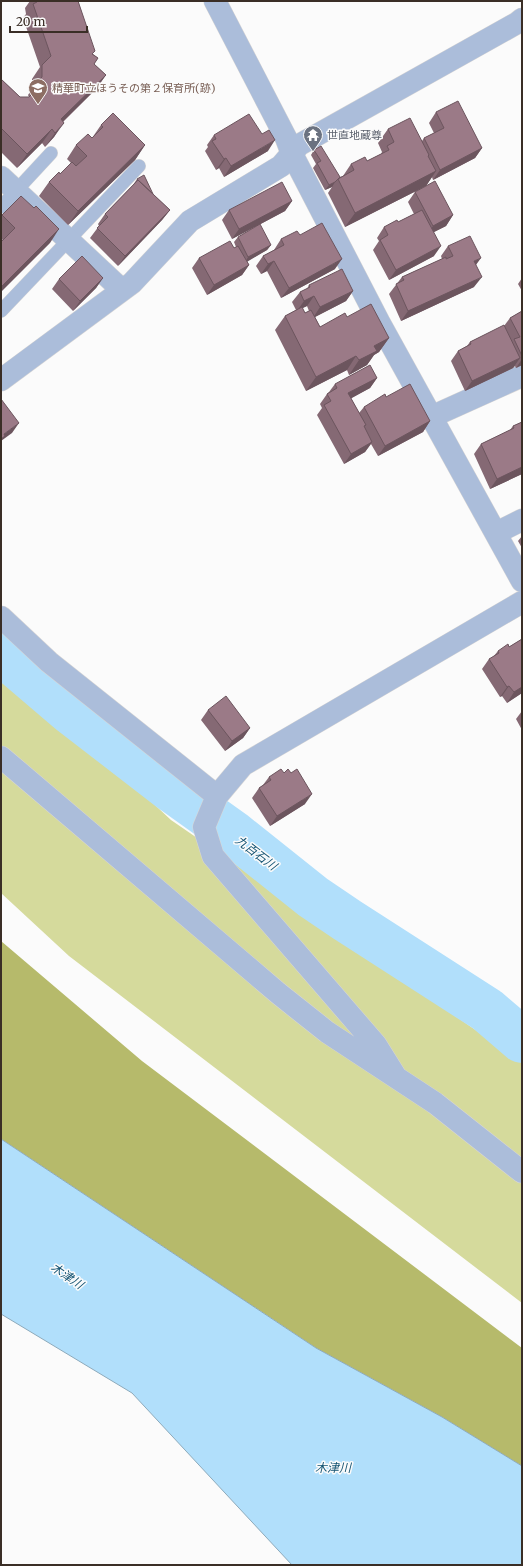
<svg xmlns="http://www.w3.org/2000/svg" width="523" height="1566" font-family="Merriweather,'Noto Sans JP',serif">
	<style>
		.green { fill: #d5da9c }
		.forest { fill: #b6ba6b }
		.water { fill: #b1dffb; stroke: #8daabb }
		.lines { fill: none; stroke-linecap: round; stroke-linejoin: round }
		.river { stroke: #b1dffb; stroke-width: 46 }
		.service-casing { stroke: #d8d6d5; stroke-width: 14 }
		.minor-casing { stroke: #d8d6d5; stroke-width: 23 }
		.service { stroke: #abbdda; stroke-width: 13 }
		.minor { stroke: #abbdda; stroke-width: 22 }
		.wall { fill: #856974; fill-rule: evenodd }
		.shaded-wall { fill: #6c555e }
		.building { fill: #9b7a87; stroke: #6c555e }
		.labels { text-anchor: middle; stroke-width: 3; stroke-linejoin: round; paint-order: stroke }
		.education-label { font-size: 11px; fill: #785e54; stroke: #fbfbfb; text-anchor: start }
		.worship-label { font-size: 11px; fill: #5b616d; stroke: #fbfbfb; text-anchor: start }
		.water-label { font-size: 12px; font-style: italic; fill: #155473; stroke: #fbfbfb }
	</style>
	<rect width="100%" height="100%" fill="#fbfbfb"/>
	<path class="green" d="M 1,661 L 171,820 L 522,1062 L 522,1303 L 69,956 L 1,893 Z"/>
	<path class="forest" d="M 1,941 L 142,1061 L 522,1348 L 522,1466 L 442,1417 L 316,1348 L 1,1139 Z"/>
	<path class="water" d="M 1,1139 L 316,1348 L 442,1417 L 522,1466 L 522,1565 L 292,1565 L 132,1393 L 1,1314 Z"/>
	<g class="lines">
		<path class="river" d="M 1,652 L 70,711 L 171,789 L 234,834 L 313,897 L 347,920 L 487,1010 L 522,1040"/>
		<g class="service-casing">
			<path id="service" d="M 1,207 L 51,153
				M 1,311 L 139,166"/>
		</g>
		<g class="minor-casing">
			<path id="minor" d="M 215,1 L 286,138 L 292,154 L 379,322 L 522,581
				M 1,177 L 122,290
				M 1,380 L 132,283 L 190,221 L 281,166 L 299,145 L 517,23 L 522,19
				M 431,417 L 522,376
				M 496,533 L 522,520
				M 1,617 L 49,662 L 217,796
				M 1,757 L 278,993 L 327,1032 L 435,1103 L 522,1172
				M 396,1077 L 376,1045 L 213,856 L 204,827 L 217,796 L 243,765 L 522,602"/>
		</g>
		<use href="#service" class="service"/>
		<use href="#minor" class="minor"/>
	</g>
	<path class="wall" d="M 30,1 L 78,1 L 93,54 L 98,58 L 94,64 L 106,75 L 96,89 L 63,122 L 54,137 L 45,147 L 42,143 L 17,168 L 1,152 L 1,79 L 20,97 L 29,97 L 28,95 L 32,89 L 32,79 L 40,67 L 23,18 L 26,14 L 25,8 Z
		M 436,112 L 482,148 L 475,158 L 433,180 L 432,177 L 426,186 L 345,227 L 328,193 L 332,187 L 325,190 L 313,168 L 316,164 L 311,155 L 314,150 L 340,177 L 343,176 L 351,164 L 367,161 L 381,154 L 382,152 L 378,143 L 388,129 L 422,141 L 424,138 L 434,133 L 429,123 Z
		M 101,125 L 145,145 L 135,160 L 68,225 L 39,196 L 49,182 L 60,174 L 71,163 L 67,159 L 76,145 L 92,138 Z
		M 214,135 L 268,151 L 224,177 L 219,168 L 216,170 L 205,151 L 208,147 L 207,145 Z
		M 137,179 L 170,210 L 162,220 L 118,266 L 90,238 L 99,226 L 98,224 L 105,214 L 133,185 Z
		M 415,192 L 453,215 L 446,226 L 434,232 L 434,256 L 389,280 L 373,250 L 379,241 L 377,238 L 384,227 L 398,222 L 414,214 L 408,202 Z
		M 292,201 L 285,211 L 232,239 L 222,220 L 229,210 Z
		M 2,215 L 50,243 L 3,240 L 1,239 L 1,216 Z
		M 300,235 L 335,269 L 281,298 L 267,271 L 261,274 L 256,266 L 263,256 L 274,250 L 281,239 Z
		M 238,237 L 271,245 L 267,250 L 247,261 L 249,265 L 242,275 L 207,295 L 192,268 L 199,258 L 234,248 L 236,247 L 234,242 Z
		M 448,246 L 476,265 L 474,287 L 401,321 L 389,294 L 402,277 L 442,259 L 441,256 Z
		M 103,278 L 96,288 L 73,311 L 52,289 L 59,279 Z
		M 522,278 L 522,291 L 518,284 Z
		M 309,285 L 353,291 L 346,301 L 315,317 L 320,327 L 347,317 L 389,338 L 379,352 L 374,355 L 367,365 L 349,375 L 347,370 L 306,391 L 275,330 L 285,316 L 296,310 L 292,302 L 300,292 L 307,289 ZM 307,306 L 309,311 L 305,313 L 302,308 Z
		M 522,311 L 522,365 L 516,368 L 515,366 L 513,368 L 465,391 L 451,361 L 458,351 L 467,346 L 470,342 L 504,326 L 510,318 Z
		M 377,378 L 370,388 L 351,398 L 359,413 L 364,407 L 386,397 L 430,421 L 423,432 L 378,456 L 371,444 L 365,452 L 344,464 L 317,415 L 322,408 L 320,404 L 327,394 L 329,392 L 335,384 Z
		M 522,422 L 522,474 L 490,489 L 474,454 L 481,444 L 510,430 L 513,426 Z
		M 522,536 L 522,548 L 518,541 Z
		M 522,639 L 522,693 L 507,703 L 502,696 L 500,697 L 482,669 L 489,659 L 493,657 L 498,651 L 509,647 Z
		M 208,710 L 250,728 L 243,738 L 225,751 L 201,720 Z
		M 522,711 L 522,730 L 516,719 Z
		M 284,773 L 305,804 L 270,826 L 252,798 L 259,788 L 263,785 L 269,777 Z"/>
	<path class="shaded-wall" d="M 106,75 L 96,89 L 53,131 L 61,119 Z
		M 64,123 L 54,137 L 45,147 L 55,133 Z
		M 52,129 L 42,143 L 17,168 L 27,154 Z
		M 275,140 L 268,151 L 224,177 L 231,166 Z
		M 145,145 L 135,160 L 68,225 L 78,211 Z
		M 482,148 L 475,158 L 433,180 L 440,170 Z
		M 226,158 L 219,168 L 216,170 L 224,159 Z
		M 436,171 L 426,186 L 345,227 L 355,213 Z
		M 335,182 L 332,187 L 325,190 L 329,185 Z
		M 292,201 L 285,211 L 232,239 L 239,229 Z
		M 170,210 L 162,220 L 118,266 L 125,256 Z
		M 453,215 L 446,226 L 426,236 L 433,226 Z
		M 59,229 L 50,243 L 1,292 L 1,287 Z
		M 271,245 L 267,250 L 245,263 L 248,257 Z
		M 441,246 L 434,256 L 389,280 L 396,270 Z
		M 481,258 L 473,269 L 474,261 Z
		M 342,259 L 335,269 L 281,298 L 289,288 Z
		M 274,261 L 267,271 L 261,274 L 268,264 Z
		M 249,265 L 242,275 L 207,295 L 214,285 Z
		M 482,277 L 474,287 L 401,321 L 408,311 Z
		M 103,278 L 96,288 L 73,311 L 80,301 Z
		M 353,291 L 346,301 L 313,318 L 320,307 Z
		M 314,296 L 307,306 L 297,311 L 304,301 Z
		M 389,338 L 379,352 L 374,355 L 367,365 L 349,375 L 359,360 L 374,346 Z
		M 356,356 L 347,370 L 306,391 L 316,377 Z
		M 520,358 L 513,368 L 465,391 L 472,381 Z
		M 522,359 L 522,365 L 516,368 Z
		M 377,378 L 370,388 L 341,404 L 348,393 Z
		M 430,421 L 423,432 L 378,456 L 385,446 Z
		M 19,423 L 12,433 L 1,441 L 1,438 L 4,434 Z
		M 372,442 L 365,452 L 344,464 L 351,454 Z
		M 522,467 L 522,474 L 490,489 L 497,479 Z
		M 509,686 L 502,696 L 500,697 L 507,687 Z
		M 522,687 L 522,693 L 507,703 L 514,692 Z
		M 250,728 L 243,738 L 225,751 L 232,741 Z
		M 312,794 L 305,804 L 270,826 L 277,816 Z"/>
	<path class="building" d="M 37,1 L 78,1 L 95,51 L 92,54 L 98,58 L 94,64 L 106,75 L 61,119 L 64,123 L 55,133 L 52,129 L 27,154 L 1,128 L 1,79 L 20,97 L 29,97 L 41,85 L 38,81 L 42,77 L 42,65 L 51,56 L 33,4 L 37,2 Z
		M 458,101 L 482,148 L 440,170 L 424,138 L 444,128 L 436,112 Z
		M 113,113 L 145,145 L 78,211 L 49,182 L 59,172 L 60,174 L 72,162 L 76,166 L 87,156 L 76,145 L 88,134 L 92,138 L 103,127 L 101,125 Z
		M 249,114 L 262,134 L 269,130 L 275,140 L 231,166 L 226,158 L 224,159 L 212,141 L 216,139 L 214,135 Z
		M 410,118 L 429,155 L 428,156 L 436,171 L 355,213 L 338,179 L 354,170 L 351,164 L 365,157 L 367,161 L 389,150 L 387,146 L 394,142 L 388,129 Z
		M 321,146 L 340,177 L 335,182 L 329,185 L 317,163 L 321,161 L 314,150 Z
		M 144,175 L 153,194 L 138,180 L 137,179 Z
		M 138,180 L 170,210 L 125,256 L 97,228 L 108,217 L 105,214 Z
		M 435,181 L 453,215 L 433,226 L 415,192 Z
		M 282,182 L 292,201 L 239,229 L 229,210 Z
		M 21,196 L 34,208 L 36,206 L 59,229 L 1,287 L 1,242 L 15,228 L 2,215 Z
		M 422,210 L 441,246 L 396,270 L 380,240 L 388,235 L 384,227 L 397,220 L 398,222 Z
		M 322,223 L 342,259 L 289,288 L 274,261 L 268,264 L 263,256 L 284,245 L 281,239 L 297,231 L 300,235 Z
		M 260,224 L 271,245 L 248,257 L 238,237 Z
		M 470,236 L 481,258 L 474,261 L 482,277 L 408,311 L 396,284 L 404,280 L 402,277 L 446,257 L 446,259 L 453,256 L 448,246 Z
		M 230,241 L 234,248 L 238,246 L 249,265 L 214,285 L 199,258 Z
		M 82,256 L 103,278 L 80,301 L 59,279 Z
		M 342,269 L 353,291 L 320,307 L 314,296 L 304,301 L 300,292 L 310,287 L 309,285 Z
		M 371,304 L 389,338 L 374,346 L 377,351 L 359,360 L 356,356 L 316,377 L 285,316 L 302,307 L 305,313 L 311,310 L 320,327 L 345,313 L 347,317 Z
		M 522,311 L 522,356 L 514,339 L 520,337 L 510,318 Z
		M 504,325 L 520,358 L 472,381 L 458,351 L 471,344 L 470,342 Z
		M 370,365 L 377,378 L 348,393 L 366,425 L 364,426 L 372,442 L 351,454 L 324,405 L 331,401 L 327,394 L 337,388 L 335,384 Z
		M 410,384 L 430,421 L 385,446 L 364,407 L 385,394 L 386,397 Z
		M 1,399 L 19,423 L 4,434 L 5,436 L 1,439 Z
		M 522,422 L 522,467 L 497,479 L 481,444 L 514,428 L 513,426 Z
		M 522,639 L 522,687 L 514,692 L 509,686 L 507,687 L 489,659 L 499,653 L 498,651 L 508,644 L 509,647 Z
		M 226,696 L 250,728 L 232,741 L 208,710 Z
		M 281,769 L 284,773 L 288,769 L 291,773 L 297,769 L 312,794 L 277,816 L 259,788 L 271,780 L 269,777 Z"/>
	<defs>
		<g id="school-pin" transform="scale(1)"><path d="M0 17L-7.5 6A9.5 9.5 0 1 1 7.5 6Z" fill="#8d6e63" stroke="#fbfbfb"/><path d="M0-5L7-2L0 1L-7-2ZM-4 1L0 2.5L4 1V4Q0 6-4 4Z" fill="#fff"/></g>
		<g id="temple-pin" transform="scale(1)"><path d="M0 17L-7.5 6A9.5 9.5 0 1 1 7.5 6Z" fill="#6b7280" stroke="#fbfbfb"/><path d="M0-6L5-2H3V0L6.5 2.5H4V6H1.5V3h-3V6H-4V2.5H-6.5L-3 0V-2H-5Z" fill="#fff"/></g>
	</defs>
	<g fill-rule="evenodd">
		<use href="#school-pin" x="38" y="88"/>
		<use href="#temple-pin" x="313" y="135"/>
	</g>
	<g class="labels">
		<g class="education-label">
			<text x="52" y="92">精華町立ほうその第２保育所(跡)</text>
		</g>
		<g class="worship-label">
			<text x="327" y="139">世直地蔵尊</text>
		</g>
		<g class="water-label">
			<text transform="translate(256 853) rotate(37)" y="4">九百石川</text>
			<text transform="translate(67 1276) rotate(34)" y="4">木津川</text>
			<text x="333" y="1472">木津川</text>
		</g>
	</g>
	<rect width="523" height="1566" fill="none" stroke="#3a2e26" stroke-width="4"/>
	<path d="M10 26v6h77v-6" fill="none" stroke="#3a2e26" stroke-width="2"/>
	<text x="16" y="26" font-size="12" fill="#3a2e26" stroke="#fbfbfb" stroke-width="3" paint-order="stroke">20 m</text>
</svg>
